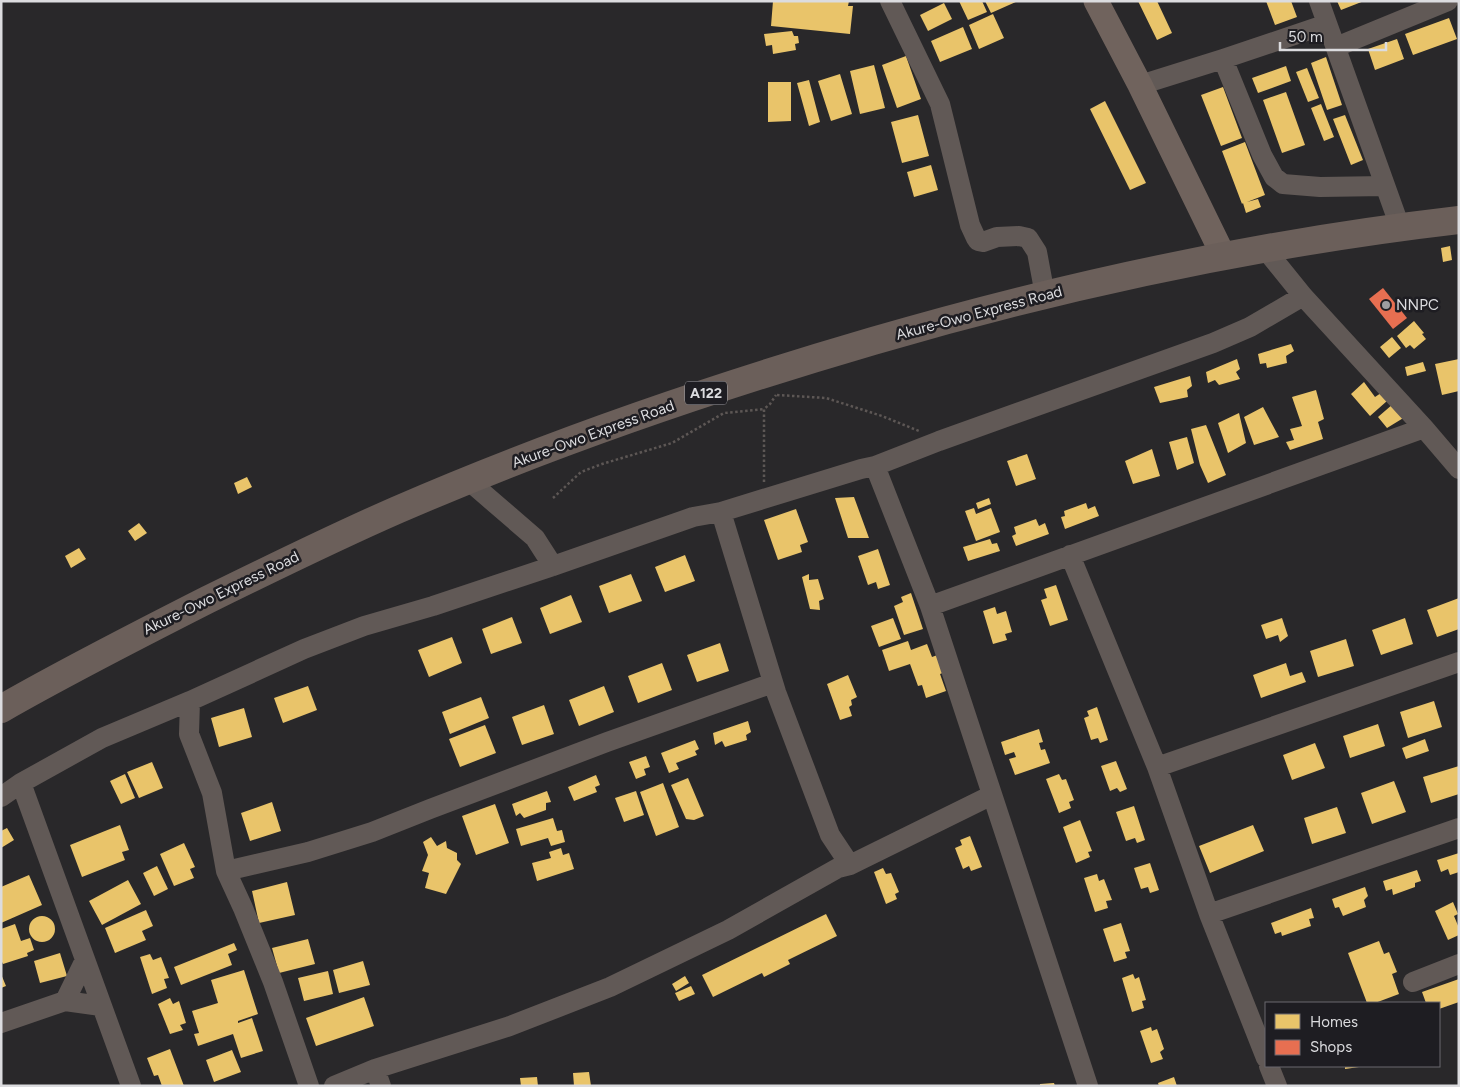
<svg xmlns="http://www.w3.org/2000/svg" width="1460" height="1087" font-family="Figtree,sans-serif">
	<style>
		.homes { fill: #e9c46a }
		.shops { fill: #e76f51 }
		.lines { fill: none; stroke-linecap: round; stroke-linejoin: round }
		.path { stroke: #5d5755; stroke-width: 2.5; stroke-dasharray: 2.5 2.5; stroke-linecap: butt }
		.minor { stroke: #615956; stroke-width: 20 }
		.major { stroke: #70635d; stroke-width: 25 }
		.highway { stroke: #6b5f5a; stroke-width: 28 }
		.poi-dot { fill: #9d9da0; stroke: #1e1d22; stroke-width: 2 }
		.labels { text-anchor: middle; stroke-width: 5; stroke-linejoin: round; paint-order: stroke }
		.shield { fill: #1e1d22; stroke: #a3a3a6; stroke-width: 1 }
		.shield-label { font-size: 14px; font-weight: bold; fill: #dcdcdf }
		.poi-label { font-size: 15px; fill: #dcdcdf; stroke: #1e1d22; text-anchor: start }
		.street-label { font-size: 15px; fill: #dcdcdf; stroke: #1e1d22 }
	</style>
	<rect width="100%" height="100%" fill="#29282a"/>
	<path class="homes" d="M 773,1 L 849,1 L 848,6 L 853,6 L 850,34 L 771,26 Z
		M 959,1 L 982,1 L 987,12 L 968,20 Z
		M 985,1 L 1018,1 L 991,13 Z
		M 1138,1 L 1157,1 L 1172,33 L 1157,40 Z
		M 1266,1 L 1291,1 L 1297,17 L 1275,25 Z
		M 1337,1 L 1364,1 L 1341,10 Z
		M 944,3 L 952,19 L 928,31 L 920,15 Z
		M 993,14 L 1004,38 L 979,49 L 969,25 Z
		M 1449,18 L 1457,39 L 1413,55 L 1405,34 Z
		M 963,27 L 972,49 L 940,62 L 931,41 Z
		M 792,31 L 794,36 L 798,36 L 799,43 L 795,44 L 796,50 L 773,54 L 772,45 L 766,46 L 764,34 Z
		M 1397,39 L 1404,59 L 1375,70 L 1368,49 Z
		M 906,56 L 921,99 L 897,108 L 882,65 Z
		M 1326,57 L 1342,105 L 1327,110 L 1311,63 Z
		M 874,65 L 885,108 L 860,114 L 850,71 Z
		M 1286,66 L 1291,81 L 1258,93 L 1252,78 Z
		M 1307,68 L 1319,98 L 1308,102 L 1296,72 Z
		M 840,74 L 852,114 L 831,121 L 818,81 Z
		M 809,80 L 820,122 L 809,126 L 797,83 Z
		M 768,82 L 791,82 L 791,121 L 768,122 Z
		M 1223,87 L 1242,138 L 1221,146 L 1201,95 Z
		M 1286,92 L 1305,145 L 1282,153 L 1263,100 Z
		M 1105,101 L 1146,183 L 1130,190 L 1090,109 Z
		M 1321,104 L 1334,137 L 1324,141 L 1311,108 Z
		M 918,115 L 929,156 L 902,163 L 891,122 Z
		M 1345,115 L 1363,160 L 1351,165 L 1333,119 Z
		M 1245,142 L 1265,195 L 1247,202 L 1258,199 L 1261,207 L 1246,213 L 1243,203 L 1242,204 L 1222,151 Z
		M 931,165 L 938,190 L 914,197 L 907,172 Z
		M 1450,246 L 1452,260 L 1443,262 L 1441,248 Z
		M 1414,321 L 1424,333 L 1422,334 L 1426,339 L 1414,349 L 1410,345 L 1406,348 L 1397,336 Z
		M 1392,337 L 1401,348 L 1389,358 L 1380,347 Z
		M 1291,344 L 1294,351 L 1286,356 L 1287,363 L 1267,368 L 1266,363 L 1260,364 L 1258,354 Z
		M 1237,359 L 1240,369 L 1236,372 L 1240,379 L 1219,385 L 1215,380 L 1208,383 L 1206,372 Z
		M 1459,359 L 1459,391 L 1442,395 L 1435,364 Z
		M 1423,362 L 1426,371 L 1407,376 L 1405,367 Z
		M 1190,376 L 1192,386 L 1187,390 L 1188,397 L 1160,403 L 1154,387 Z
		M 1364,382 L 1375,397 L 1381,393 L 1387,401 L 1370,416 L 1351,394 Z
		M 1316,390 L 1324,419 L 1318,422 L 1323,439 L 1290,450 L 1286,442 L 1294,440 L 1290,429 L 1302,426 L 1292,397 Z
		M 1393,404 L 1405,417 L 1387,428 L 1378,417 Z
		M 1263,407 L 1279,437 L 1254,445 L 1244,417 Z
		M 1239,413 L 1246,443 L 1228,453 L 1218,423 Z
		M 1206,425 L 1226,475 L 1208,483 L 1200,465 L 1191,429 Z
		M 1187,437 L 1194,463 L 1177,470 L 1169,442 Z
		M 1152,449 L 1160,476 L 1133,484 L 1125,461 Z
		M 1027,454 L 1036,479 L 1016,486 L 1007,461 Z
		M 247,477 L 252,487 L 238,494 L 234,483 Z
		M 854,497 L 869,538 L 848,538 L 835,498 Z
		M 989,498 L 991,504 L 978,509 L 976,503 Z
		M 1086,503 L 1088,509 L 1095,506 L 1099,516 L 1065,529 L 1061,517 L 1065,516 L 1064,511 Z
		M 974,508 L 976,514 L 991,508 L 1000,532 L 976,541 L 965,511 Z
		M 796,509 L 808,542 L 800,545 L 802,552 L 778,560 L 764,520 Z
		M 1036,519 L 1039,526 L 1045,523 L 1049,534 L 1016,546 L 1012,536 L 1016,534 L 1014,527 Z
		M 139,523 L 147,533 L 135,541 L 128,531 Z
		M 990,539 L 992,544 L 997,543 L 1000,551 L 968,561 L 963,547 Z
		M 79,548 L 86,559 L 71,568 L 65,556 Z
		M 878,549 L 890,585 L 878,589 L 876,582 L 868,585 L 858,556 Z
		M 685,555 L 695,581 L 665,592 L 655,567 Z
		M 631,574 L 642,601 L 609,613 L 599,586 Z
		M 809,574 L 809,580 L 818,579 L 824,599 L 819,601 L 820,610 L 810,609 L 802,577 Z
		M 1056,585 L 1068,620 L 1050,626 L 1041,600 L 1047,598 L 1044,589 Z
		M 911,593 L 923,629 L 904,635 L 894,606 L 903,602 L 901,597 Z
		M 571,595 L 582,622 L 550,634 L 540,608 Z
		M 1459,598 L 1459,629 L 1437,637 L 1427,610 Z
		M 995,607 L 997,614 L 1006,611 L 1012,632 L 1005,634 L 1007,640 L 993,644 L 983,611 Z
		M 512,617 L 522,643 L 491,654 L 482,629 Z
		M 893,618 L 901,639 L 879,647 L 871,626 Z
		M 1282,618 L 1288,636 L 1280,642 L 1278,635 L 1266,639 L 1261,625 Z
		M 1405,618 L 1413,644 L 1381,655 L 1372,630 Z
		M 452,637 L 462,663 L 429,677 L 418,650 Z
		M 1346,639 L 1354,666 L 1318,677 L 1310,651 Z
		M 908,641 L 911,650 L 927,644 L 932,657 L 943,653 L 948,671 L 940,674 L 946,691 L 926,698 L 922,685 L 918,686 L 910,664 L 889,671 L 882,650 Z
		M 720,643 L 729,671 L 697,682 L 687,655 Z
		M 662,663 L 672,690 L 638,703 L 628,676 Z
		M 1286,663 L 1290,676 L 1302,672 L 1306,682 L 1261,698 L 1253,675 Z
		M 848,675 L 857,697 L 851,700 L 852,705 L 849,707 L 852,716 L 840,720 L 827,684 Z
		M 308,686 L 317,710 L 283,723 L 274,698 Z
		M 604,686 L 614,712 L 579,726 L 569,700 Z
		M 481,697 L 489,718 L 450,734 L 442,712 Z
		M 1434,701 L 1442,727 L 1408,738 L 1400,712 Z
		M 544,705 L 554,734 L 522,745 L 512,717 Z
		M 1097,707 L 1108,740 L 1100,743 L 1098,738 L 1091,740 L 1084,718 L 1089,716 L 1087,711 Z
		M 244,708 L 252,737 L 219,747 L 211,718 Z
		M 748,721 L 751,732 L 746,735 L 747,740 L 725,747 L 722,741 L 715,745 L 713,733 Z
		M 1378,724 L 1385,746 L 1350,758 L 1343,736 Z
		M 485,725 L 496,753 L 460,767 L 449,739 Z
		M 1039,729 L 1043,742 L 1039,743 L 1041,750 L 1045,749 L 1050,763 L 1015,775 L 1009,759 L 1016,757 L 1014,752 L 1005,755 L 1001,742 Z
		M 1425,739 L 1429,751 L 1406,759 L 1402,748 Z
		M 695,740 L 699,749 L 695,751 L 697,755 L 676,763 L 679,769 L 669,773 L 661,753 Z
		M 1315,743 L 1325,768 L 1292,780 L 1283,755 Z
		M 646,756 L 650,767 L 644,769 L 646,775 L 636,779 L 629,762 Z
		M 1116,761 L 1127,789 L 1120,792 L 1117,788 L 1110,791 L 1101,766 Z
		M 152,762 L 163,788 L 139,798 L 127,772 Z
		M 1459,766 L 1459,794 L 1431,803 L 1423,777 Z
		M 125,774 L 135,798 L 121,804 L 110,781 Z
		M 1059,774 L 1062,780 L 1066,779 L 1074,800 L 1069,802 L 1071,808 L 1059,813 L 1046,779 Z
		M 596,775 L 600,785 L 595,787 L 597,792 L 574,801 L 568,787 Z
		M 688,778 L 704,816 L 694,820 L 686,819 L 671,785 Z
		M 1394,781 L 1406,812 L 1372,824 L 1361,793 Z
		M 663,783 L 679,827 L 656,836 L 640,792 Z
		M 547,791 L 551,802 L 546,803 L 546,810 L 524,818 L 520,813 L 516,816 L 512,804 Z
		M 636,791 L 644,815 L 624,822 L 615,798 Z
		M 272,802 L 281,831 L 250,841 L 241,813 Z
		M 495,804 L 509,843 L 476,855 L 462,816 Z
		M 1134,806 L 1145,840 L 1137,843 L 1135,838 L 1126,841 L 1116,812 Z
		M 1337,807 L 1346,833 L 1312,844 L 1304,818 Z
		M 553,818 L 557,831 L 562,830 L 565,842 L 551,846 L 548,838 L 521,846 L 516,829 Z
		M 1080,820 L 1092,851 L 1088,852 L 1090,857 L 1076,863 L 1063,827 Z
		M 120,825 L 129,850 L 122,852 L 125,860 L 82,877 L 70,845 Z
		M 1253,825 L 1264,851 L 1210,873 L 1199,846 Z
		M 7,828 L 14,840 L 1,848 L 1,831 Z
		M 970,836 L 982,867 L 971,871 L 969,866 L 963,869 L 955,848 L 962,845 L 960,840 Z
		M 431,837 L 437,846 L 446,841 L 447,848 L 457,853 L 457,860 L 461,864 L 446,894 L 425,888 L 429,873 L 422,871 L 428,855 L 423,842 Z
		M 184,843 L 195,867 L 190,869 L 194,878 L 174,886 L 160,854 Z
		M 561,848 L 563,855 L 569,853 L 574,869 L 537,881 L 532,863 L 551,858 L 549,852 Z
		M 1459,853 L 1459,872 L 1450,875 L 1448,869 L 1441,872 L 1437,860 Z
		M 1150,863 L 1159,890 L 1150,893 L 1148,887 L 1141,889 L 1134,868 Z
		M 157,866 L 168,889 L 154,896 L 143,873 Z
		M 883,868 L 886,874 L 891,873 L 899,892 L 895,894 L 897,899 L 886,904 L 874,872 Z
		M 1417,870 L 1421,881 L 1415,883 L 1415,887 L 1393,895 L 1392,889 L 1386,891 L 1383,881 Z
		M 1097,874 L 1099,881 L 1104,879 L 1112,900 L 1106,901 L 1108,908 L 1095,912 L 1084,878 Z
		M 29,875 L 42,905 L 1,923 L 1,887 Z
		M 128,880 L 141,904 L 102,925 L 89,901 Z
		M 287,882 L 295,915 L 259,923 L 252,891 Z
		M 1365,887 L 1368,896 L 1364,900 L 1366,907 L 1343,916 L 1339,907 L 1335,908 L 1332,899 Z
		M 1453,902 L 1458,914 L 1454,916 L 1459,928 L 1459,935 L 1448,940 L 1435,911 Z
		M 1311,908 L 1314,918 L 1309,919 L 1311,926 L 1282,936 L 1281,932 L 1275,934 L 1271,923 Z
		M 146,910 L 153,926 L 142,931 L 146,940 L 115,953 L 105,928 Z
		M 826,914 L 837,936 L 788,960 L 790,964 L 764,977 L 762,973 L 713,997 L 702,975 Z
		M29 929a13 13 0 1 1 26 0a13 13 0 1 1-26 0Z
		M 1121,923 L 1130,951 L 1125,952 L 1127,958 L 1114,962 L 1103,929 Z
		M 15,924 L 21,941 L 30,938 L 34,950 L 27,953 L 28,956 L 3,964 L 1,960 L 1,929 Z
		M 308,939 L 315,964 L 279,973 L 272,948 Z
		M 1379,941 L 1384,954 L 1389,952 L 1397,972 L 1392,974 L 1399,994 L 1375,1003 L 1367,1003 L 1348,953 Z
		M 234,943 L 237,950 L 228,954 L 232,965 L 181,985 L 174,967 Z
		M 60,953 L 67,976 L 40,983 L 34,961 Z
		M 150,954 L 153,960 L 161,957 L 169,978 L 164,979 L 167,988 L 152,994 L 140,957 Z
		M 363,961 L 370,985 L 339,993 L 333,970 Z
		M 244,970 L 258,1014 L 238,1021 L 238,1023 L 252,1018 L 263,1051 L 241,1058 L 233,1034 L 198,1046 L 194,1034 L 199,1033 L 192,1011 L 218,1003 L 211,980 Z
		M 328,971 L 333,994 L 304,1001 L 298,978 Z
		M 1,974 L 6,986 L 1,988 Z
		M 1133,974 L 1135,979 L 1139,977 L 1146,1000 L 1142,1001 L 1144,1008 L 1132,1012 L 1122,978 Z
		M 685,976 L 689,983 L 676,991 L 672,984 Z
		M 1459,979 L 1459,1002 L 1439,1009 L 1439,1003 L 1426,1003 L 1422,992 Z
		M 691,986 L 695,994 L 679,1001 L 675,993 Z
		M 364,997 L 374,1026 L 316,1046 L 306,1018 Z
		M 170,998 L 173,1004 L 179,1001 L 186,1023 L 180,1025 L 183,1030 L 170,1034 L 158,1004 Z
		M 1151,1027 L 1152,1031 L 1157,1029 L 1164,1049 L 1160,1052 L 1163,1059 L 1151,1063 L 1140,1031 Z
		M 170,1049 L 184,1086 L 162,1086 L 158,1075 L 154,1076 L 147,1058 Z
		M 232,1050 L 241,1072 L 214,1082 L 206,1060 Z
		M 1345,1066 L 1359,1066 L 1359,1067 L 1345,1069 Z
		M 589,1072 L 591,1086 L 574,1086 L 573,1073 Z
		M 537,1077 L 538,1086 L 521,1086 L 520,1078 Z
		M 1174,1077 L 1177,1086 L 1159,1086 L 1158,1083 Z
		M 1054,1083 L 1055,1086 L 1040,1086 L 1040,1084 Z"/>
	<path class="shops" d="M 1383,288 L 1407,318 L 1393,329 L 1369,299 Z"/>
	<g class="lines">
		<path class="path" d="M 777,395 L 826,398 L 882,416 L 919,431
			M 764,482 L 764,409 L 770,404 L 776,395
			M 553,498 L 581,472 L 602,464 L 672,443 L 724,413 L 764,409"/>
		<path class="minor" d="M 890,1 L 940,104 L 970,225 L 976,238 L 978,241 L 983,242 L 997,237 L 1019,236 L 1028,238 L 1037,252 L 1045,295
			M 1319,1 L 1400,227
			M 1336,47 L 1448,1
			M 1223,59 L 1262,155 L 1274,177 L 1283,184 L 1320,187 L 1385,186
			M 1140,85 L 1223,59 L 1327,24
			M 1265,249 L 1303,296 L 1424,428 L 1459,469
			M 875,466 L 930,606 L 1088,1086
			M 469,481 L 535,538 L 553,566
			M 721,512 L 776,692 L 830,835 L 850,865
			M 1070,555 L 1157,767 L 1209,914 L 1266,1058
			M 930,606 L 1424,428
			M 190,701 L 189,734 L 212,793 L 226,871 L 243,908 L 273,982 L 309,1086
			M 1157,767 L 1459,662
			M 21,783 L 131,1086
			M 1,797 L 21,783 L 102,738 L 190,701 L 304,649 L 364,626 L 433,606 L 553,566 L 693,517 L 721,512 L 861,469 L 875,466 L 939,441 L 1213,343 L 1250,327 L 1303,296
			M 226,871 L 308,852 L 372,832 L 430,809 L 607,742 L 773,683
			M 1209,914 L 1459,828
			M 1413,982 L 1459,964
			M 65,1001 L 85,960
			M 1,1023 L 65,1001 L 101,1006
			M 1269,1066 L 1277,1086
			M 375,1069 L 381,1086
			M 334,1086 L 375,1069 L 510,1026 L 610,987 L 728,930 L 838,868 L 850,865 L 992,795"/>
		<path class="major" d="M 1096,1 L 1140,85 L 1224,257"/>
		<path class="highway" d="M 1,709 C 69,670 138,635 207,600 C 270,569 333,538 397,510 C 551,443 712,388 873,341 C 1065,285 1261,243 1459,220"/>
	</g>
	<circle class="poi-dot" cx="1386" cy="305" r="5"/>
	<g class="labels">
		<rect class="shield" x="685" y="381.5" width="42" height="23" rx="4"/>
		<g class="shield-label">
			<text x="706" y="398">A122</text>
		</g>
		<g class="poi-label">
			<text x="1396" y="310">NNPC</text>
		</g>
		<g class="street-label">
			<text transform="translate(979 313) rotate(-15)" y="5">Akure-Owo Express Road</text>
			<text transform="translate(593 434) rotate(-20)" y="5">Akure-Owo Express Road</text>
			<text transform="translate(221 593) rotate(-26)" y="5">Akure-Owo Express Road</text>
		</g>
	</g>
	<rect width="1460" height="1087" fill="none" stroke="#dcdcdf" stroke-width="5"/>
	<rect x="1265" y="1002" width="175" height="65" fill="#1e1d22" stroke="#6a696e"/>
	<rect x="1275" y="1014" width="25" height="15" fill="#e9c46a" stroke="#6a696e"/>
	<text x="1310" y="1027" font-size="15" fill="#dcdcdf">Homes</text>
	<rect x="1275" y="1040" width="25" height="15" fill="#e76f51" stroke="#6a696e"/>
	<text x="1310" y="1052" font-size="15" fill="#dcdcdf">Shops</text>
	<path d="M1280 42v8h106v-8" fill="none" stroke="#dcdcdf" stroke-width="2.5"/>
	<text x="1288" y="42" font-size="15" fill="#dcdcdf" stroke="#1e1d22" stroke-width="4" paint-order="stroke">50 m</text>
</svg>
